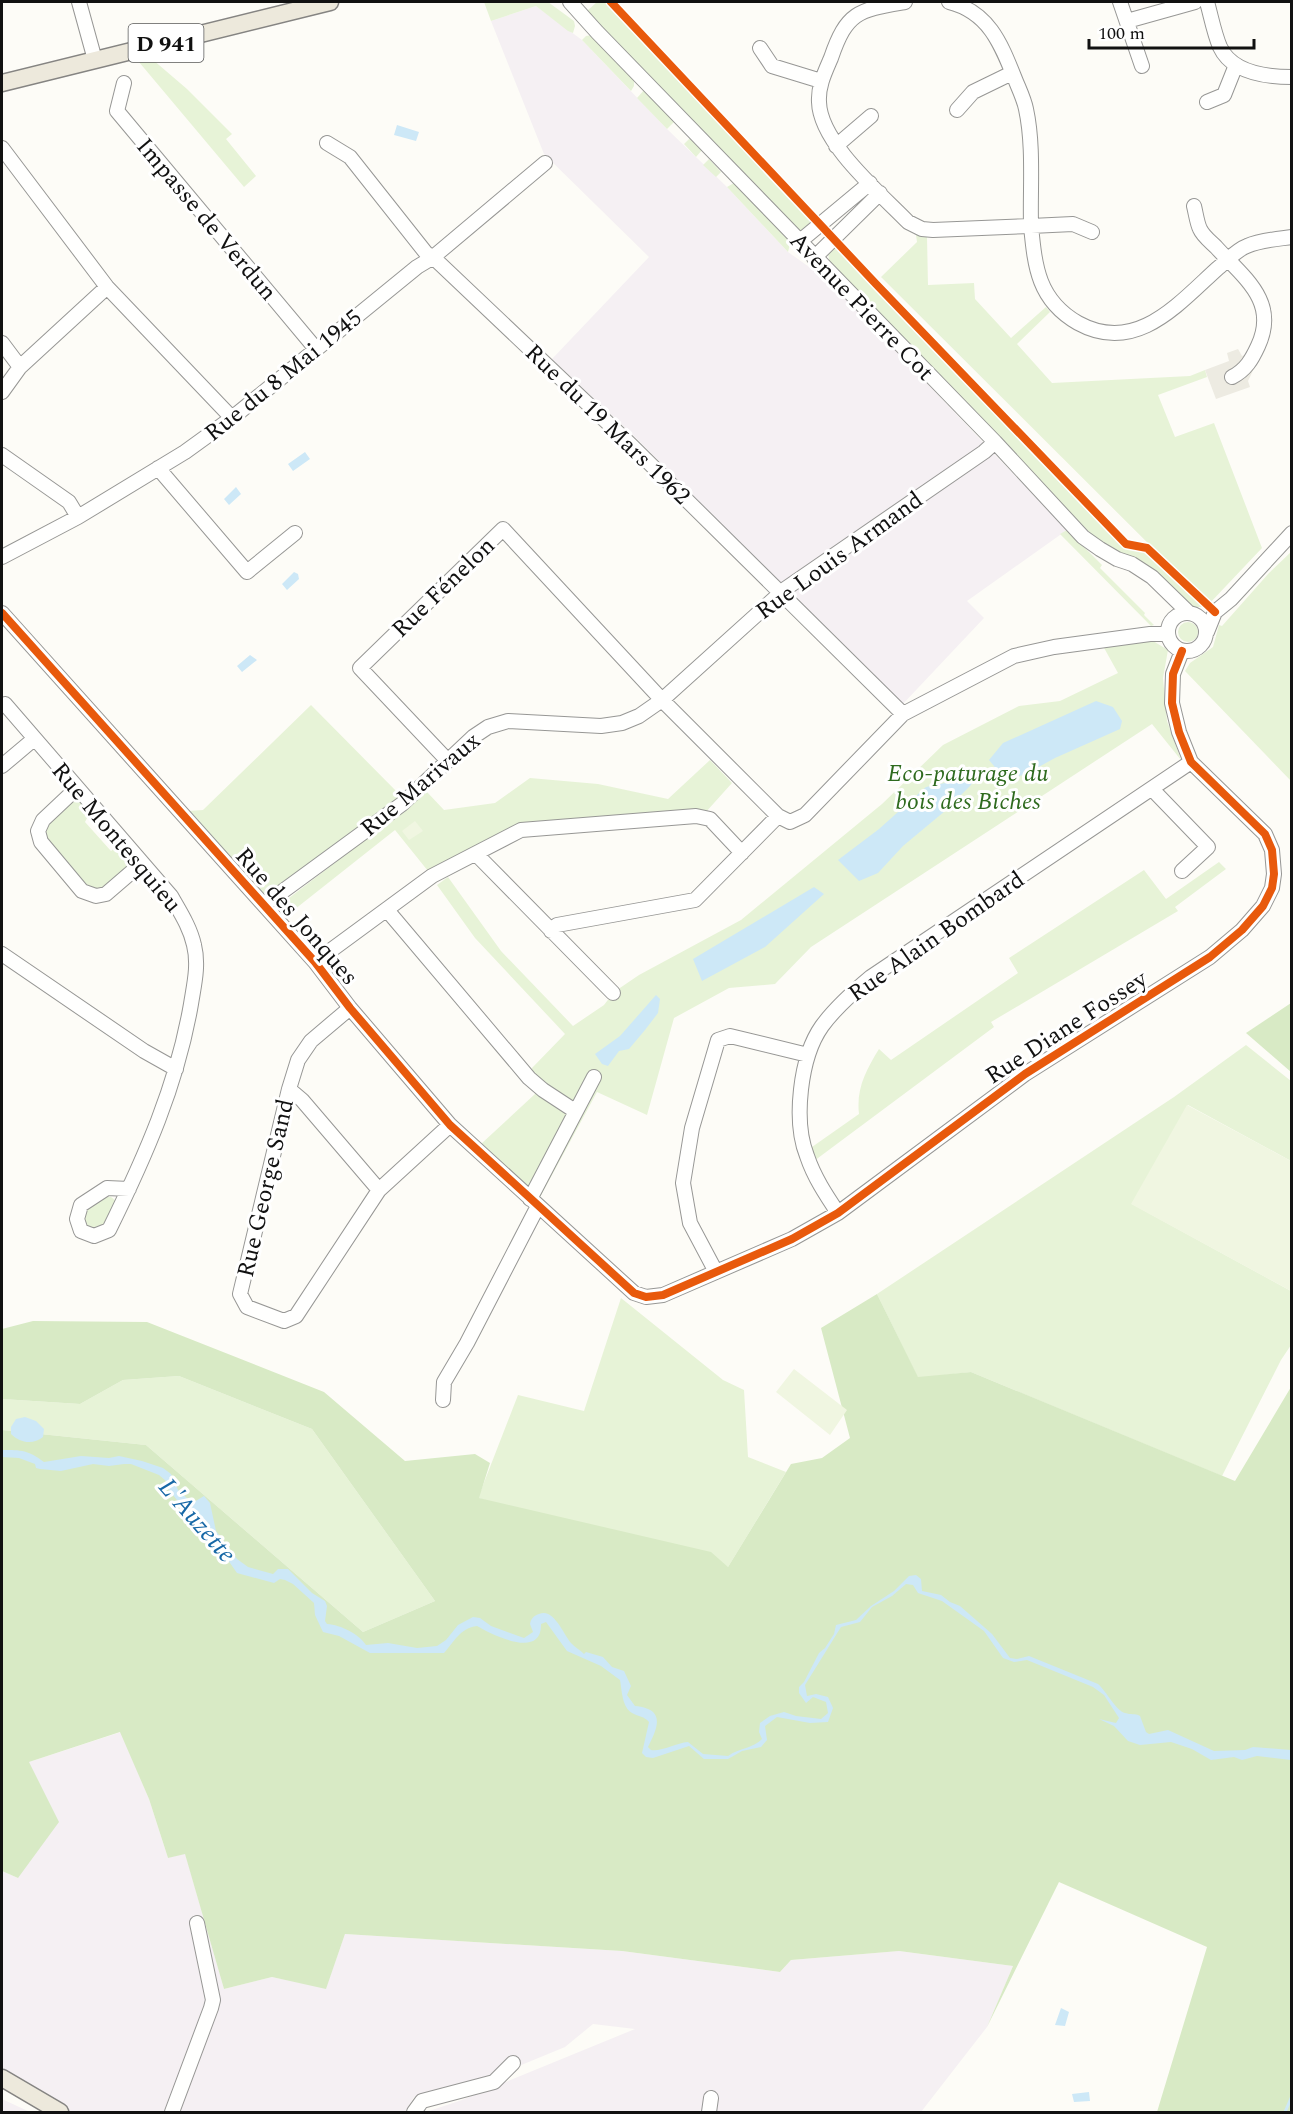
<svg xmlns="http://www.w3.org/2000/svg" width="1293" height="2114" font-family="Spectral,serif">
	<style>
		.industrial { fill: #f5f0f3 }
		.green { fill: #e7f3d7 }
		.forest { fill: #d8eac5 }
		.pitch { fill: #f0f6e1 }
		.plaza { fill: #edebe2 }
		.water { fill: #cde8f7 }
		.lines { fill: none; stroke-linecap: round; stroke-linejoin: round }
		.stream { stroke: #cde8f7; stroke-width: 3 }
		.minor-casing { stroke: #979795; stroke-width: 16 }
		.major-casing { stroke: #858482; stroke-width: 19 }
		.minor { stroke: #fffffe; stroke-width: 14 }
		.major { stroke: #ede9dc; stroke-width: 16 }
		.cycleway-casing { stroke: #fff; stroke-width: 11 }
		.cycleway { stroke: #e8590c; stroke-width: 8 }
		.labels { text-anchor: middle; stroke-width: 6; stroke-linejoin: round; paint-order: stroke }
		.shield { fill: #fff; stroke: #585858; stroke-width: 1.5 }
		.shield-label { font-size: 22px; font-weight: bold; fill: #111 }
		.street-label { font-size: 24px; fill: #111; stroke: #fff }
		.park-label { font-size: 24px; font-style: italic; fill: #2f6b1f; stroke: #fff }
		.water-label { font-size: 26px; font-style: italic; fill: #1768a6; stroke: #fff }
	</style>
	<rect width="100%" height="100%" fill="#fdfcf7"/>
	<path class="industrial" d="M 536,6 L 582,40 L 667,129 L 727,187 L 788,252 L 829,281 L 1067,530 L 967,601 L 984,618 L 901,706 L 636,438 L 552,359 L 649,257 L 544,154 L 491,21 Z
		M 121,1732 L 149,1799 L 168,1858 L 185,1853 L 224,1989 L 272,1977 L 326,1988 L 345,1934 L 622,1951 L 780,1972 L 791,1960 L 899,1951 L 1013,1966 L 987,2027 L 921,2112 L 426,2112 L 462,2100 L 635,2029 L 593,2024 L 565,2047 L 490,2078 L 414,2097 L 405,2112 L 71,2112 L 2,2070 L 2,1871 L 18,1878 L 29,1762 Z
		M 2,2099 L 30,2112 L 2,2112 Z"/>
	<path class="green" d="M 484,2 L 548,2 L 574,21 L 575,26 L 573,33 L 568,31 L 536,6 L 491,21 Z
		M 597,2 L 609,2 L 816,225 L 805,231 L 797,230 L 587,11 Z
		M 592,35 L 634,76 L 634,86 L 631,91 L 582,40 L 586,36 Z
		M 152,59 L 187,89 L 232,134 L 226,139 L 256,176 L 244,187 L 139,62 Z
		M 645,89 L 675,121 L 667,129 L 637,98 Z
		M 690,138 L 702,150 L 696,157 L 684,144 Z
		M 709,159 L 721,172 L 716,177 L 703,165 Z
		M 734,183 L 789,238 L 790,244 L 788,252 L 727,187 Z
		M 916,235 L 927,237 L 928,285 L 974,283 L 975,299 L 1011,338 L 1046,307 L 1050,312 L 1017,344 L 1052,383 L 1190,376 L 1205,370 L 1207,377 L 1158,395 L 1175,437 L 1214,423 L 1262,548 L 1209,604 L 881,277 L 917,242 Z
		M 834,243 L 1127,548 L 1149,552 L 1204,607 L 1192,607 L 1097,540 L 830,264 L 828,254 Z
		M 1067,530 L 1102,565 L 1100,568 L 1145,613 L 1144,615 L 1154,625 L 1151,626 L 1060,534 Z
		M 1291,552 L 1291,781 L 1185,671 L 1190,663 L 1213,647 L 1219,625 L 1222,626 L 1269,573 Z
		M1178 632a10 10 0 1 1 20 0a10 10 0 1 1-20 0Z
		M 1153,641 L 1168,650 L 1163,678 L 1167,721 L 1181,760 L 1152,724 L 811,947 L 775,984 L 729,988 L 674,1018 L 647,1115 L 597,1092 L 539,1199 L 481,1144 L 535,1094 L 532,1068 L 565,1034 L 475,938 L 437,885 L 448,877 L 501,951 L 573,1026 L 604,1005 L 614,992 L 639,975 L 741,920 L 882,804 L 943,745 L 1019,706 L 1060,701 L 1118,673 L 1103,646 Z
		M 311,705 L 401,796 L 272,896 L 260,895 L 188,811 L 203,810 Z
		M 710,760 L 732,783 L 705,813 L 550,821 L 428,871 L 395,830 L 285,917 L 276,908 L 427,792 L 444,810 L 495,803 L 530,778 L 598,784 L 668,799 Z
		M 76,797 L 90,812 L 85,822 L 111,851 L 118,845 L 127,856 L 128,870 L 105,889 L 90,889 L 46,838 L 45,825 Z
		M 1219,862 L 1226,869 L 1175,907 L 1178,911 L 991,1022 L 994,1027 L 814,1161 L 812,1147 L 859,1114 C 856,1089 866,1070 879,1049 L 891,1060 L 1018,973 L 1009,958 L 1144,870 L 1166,899 Z
		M 1246,1045 L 1291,1081 L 1291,1161 L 1188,1105 L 1132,1204 L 1291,1291 L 1291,1345 L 1281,1360 L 1222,1476 L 971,1372 L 918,1378 L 877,1294 L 1174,1097 Z
		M 102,1197 L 111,1197 L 116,1201 L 105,1228 L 98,1232 L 83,1225 L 86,1208 Z
		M 621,1298 L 723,1380 L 744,1390 L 748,1457 L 786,1472 L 728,1567 L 478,1498 L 518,1395 L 584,1411 Z
		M 179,1376 L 312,1429 L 435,1601 L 363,1632 L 146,1445 L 2,1430 L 2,1399 L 80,1404 L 123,1380 Z"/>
	<path class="forest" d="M 1291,1003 L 1291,1072 L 1246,1033 Z
		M 877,1294 L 918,1377 L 971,1372 L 1235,1481 L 1291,1387 L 1291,2112 L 1157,2112 L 1207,1947 L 1059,1882 L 987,2027 L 1013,1966 L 899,1951 L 791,1960 L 780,1972 L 622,1951 L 345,1934 L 326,1989 L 272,1977 L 224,1989 L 185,1854 L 168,1858 L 149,1799 L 120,1732 L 29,1762 L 59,1822 L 18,1878 L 2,1871 L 2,1430 L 146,1445 L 363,1632 L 435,1601 L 312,1429 L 179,1376 L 123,1380 L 80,1404 L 2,1399 L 2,1329 L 33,1321 L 147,1322 L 324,1392 L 405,1461 L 475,1454 L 490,1463 L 479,1498 L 711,1552 L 728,1567 L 791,1464 L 822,1458 L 850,1438 L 821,1328 Z"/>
	<path class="pitch" d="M 415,821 L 423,831 L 409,840 L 402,831 Z
		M 1187,1105 L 1291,1161 L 1291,1291 L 1131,1204 Z
		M 794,1369 L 847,1410 L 830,1435 L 776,1392 Z"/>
	<path class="plaza" d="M 1238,349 L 1242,356 L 1247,354 L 1258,360 L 1248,381 L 1250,387 L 1216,399 L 1205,370 L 1229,361 L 1227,353 Z"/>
	<path class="water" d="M 397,125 L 419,132 L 416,141 L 394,135 Z
		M 305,452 L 310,459 L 293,471 L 288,464 Z
		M 236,487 L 241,494 L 229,505 L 224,499 Z
		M 294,572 L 298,574 L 299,579 L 287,590 L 282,584 Z
		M 250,655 L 257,660 L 242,672 L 237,666 Z
		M 1096,701 L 1113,707 L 1122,721 L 1120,729 L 1055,758 L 1024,775 L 1004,778 L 989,760 L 1003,743 Z
		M 969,778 L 973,782 L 970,786 L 945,811 L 903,846 L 878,873 L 859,881 L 838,860 L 879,829 L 926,787 Z
		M 814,887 L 824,894 L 765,947 L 702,981 L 693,959 Z
		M 656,995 L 660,999 L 658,1013 L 645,1030 L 629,1049 L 619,1051 L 608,1066 L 602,1064 L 595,1054 L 620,1036 Z
		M 25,1417 L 36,1421 L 44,1429 L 43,1437 C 33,1445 20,1443 11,1434 L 11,1427 L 16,1419 Z
		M 2,1450 C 22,1450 28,1450 44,1462 L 81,1456 L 109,1458 L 119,1456 L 142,1461 L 163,1468 L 171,1474 L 178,1490 L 190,1501 L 194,1502 L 204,1496 L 210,1503 L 216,1531 L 237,1559 L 248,1567 L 273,1574 L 278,1569 L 288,1569 L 312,1593 L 325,1601 L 327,1606 L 325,1621 L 327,1624 C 341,1625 359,1634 366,1645 L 388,1643 L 417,1648 L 437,1646 L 446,1640 L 458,1625 L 473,1617 L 480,1618 L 491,1626 L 524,1638 L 533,1632 L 530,1624 C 531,1619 533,1616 539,1614 C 554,1607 564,1636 572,1644 C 576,1648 580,1650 584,1654 L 586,1652 L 603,1657 L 612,1667 L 624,1671 L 631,1686 L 627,1695 L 635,1706 C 666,1709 658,1727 648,1747 L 651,1750 C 661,1752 676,1743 688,1742 L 703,1754 L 728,1756 C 739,1748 754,1748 762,1739 L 759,1732 L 760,1723 L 770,1716 L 784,1712 L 796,1716 L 821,1719 L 828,1713 L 826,1702 L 813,1697 L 806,1703 L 799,1693 L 799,1687 L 804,1682 L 819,1653 L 825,1648 L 834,1634 L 836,1625 L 856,1620 L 871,1606 L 894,1591 L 909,1576 L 916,1575 L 921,1579 L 922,1591 L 941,1595 L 950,1602 L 960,1606 L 992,1634 L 1010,1658 L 1017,1659 L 1029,1656 L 1098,1684 C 1107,1692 1116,1711 1125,1713 C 1131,1715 1135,1713 1140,1716 L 1146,1732 L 1149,1734 L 1168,1730 L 1214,1751 L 1245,1750 L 1253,1747 L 1291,1750 L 1291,1760 L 1257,1756 L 1242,1760 L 1234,1757 L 1211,1760 L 1192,1749 L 1171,1742 L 1140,1745 L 1128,1741 L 1114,1726 L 1099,1719 L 1116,1723 L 1119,1718 L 1104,1695 L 1093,1687 L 1027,1660 L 1014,1662 L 1003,1658 L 984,1631 L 942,1601 L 918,1593 L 913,1585 L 906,1584 L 892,1596 L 872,1607 L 860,1622 L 841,1627 L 805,1685 L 807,1696 L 816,1694 L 828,1697 L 833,1708 L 828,1722 L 810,1723 L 777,1717 L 765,1726 L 767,1740 L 761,1747 L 742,1751 L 728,1759 L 704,1759 L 689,1746 L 653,1758 L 646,1757 L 642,1753 L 649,1722 C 644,1716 639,1717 632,1713 C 622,1707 622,1691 620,1680 L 601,1666 L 567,1651 L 546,1622 L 541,1624 C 542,1660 493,1635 477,1626 C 460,1628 454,1642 444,1653 L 370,1653 L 339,1636 L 323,1632 L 315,1615 L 314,1603 L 293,1584 L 285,1580 L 280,1579 L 274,1583 L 237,1573 L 214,1540 L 188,1514 L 169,1490 L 166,1481 L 159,1475 L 131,1464 L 124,1464 L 109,1466 L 93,1464 L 61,1471 L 40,1469 L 36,1468 L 35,1464 L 19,1458 L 2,1457 Z
		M 1061,2008 L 1069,2012 L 1065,2026 L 1055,2025 Z
		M 1089,2092 L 1090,2101 L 1074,2102 L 1072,2094 Z"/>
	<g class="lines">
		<path class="stream" d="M 1285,2112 L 1292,2096"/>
		<g class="minor-casing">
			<path id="minor" d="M 79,2 L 95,60
				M 570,2 L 597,32 L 995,442 L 1083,537 L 1100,549 L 1117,559 L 1132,564 L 1152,577 L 1189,613
				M 905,2 C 859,10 847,11 831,58 C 825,72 818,86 819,102 C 820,143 880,193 908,222 L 922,229 L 933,230 L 1031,226 C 1030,188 1034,146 1026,109 C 1024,99 1019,89 1015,79 C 1001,44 989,12 949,2
				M 1120,2 L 1142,66
				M 1207,2 C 1211,16 1214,33 1220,47 C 1232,73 1267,77 1292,77
				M 1127,21 L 1195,2
				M 760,48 L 772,66 L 821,81
				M 124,83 L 117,111 L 316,349
				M 1207,102 L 1224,95 L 1236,65
				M 957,110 L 973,92 L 1012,73
				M 327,143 L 350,157 L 426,253 L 436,260 L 630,444 L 903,714
				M 836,146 L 871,116
				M 2,148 L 107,287 L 232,418
				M 1194,206 C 1196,214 1197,223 1200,229 C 1203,236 1211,242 1216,247 C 1243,277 1279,301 1258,346 C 1252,359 1246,370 1232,377
				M 1092,232 L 1073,224 L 1031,226 C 1035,267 1038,300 1078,323 C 1136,355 1178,304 1218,268 C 1227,261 1236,250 1247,246 C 1260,240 1278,239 1292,237
				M 799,242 L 870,183
				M 814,258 L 880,193
				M 2,343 L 20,367
				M 2,392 L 20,367 L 107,287
				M 2,455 L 69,502 L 78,517
				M 158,468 L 247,572 L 295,533
				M 2,557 L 78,517 L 185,452 L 232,418 L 417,267 L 432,258 L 545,163
				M1168 632a19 19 0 1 1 38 0a19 19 0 1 1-38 0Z
				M 2,613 L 315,962 L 350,1008 L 450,1125 L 634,1293 L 646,1297 L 663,1295 L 792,1239 L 838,1213 L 1025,1074 L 1210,957 L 1242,930 L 1263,906 L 1272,888 L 1274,874 L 1272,850 L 1265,834 L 1191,762 L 1179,732 L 1172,703 L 1173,674 L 1182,651
				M 1207,632 L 1215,612 L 1231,599 L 1292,533
				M 5,704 L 171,896 C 180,912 190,927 194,945 C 199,965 194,985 191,1004 C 177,1085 145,1157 109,1230 L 94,1236 L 81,1231 L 77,1219 L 81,1205 L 107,1188 L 129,1189
				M 448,761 L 360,668 L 503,529 L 662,700 L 778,816 L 790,822 L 805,815 L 903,714 L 1014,656 L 1054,647 L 1150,634 L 1168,634
				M 2,766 L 34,739
				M 77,788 L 43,820 L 38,831 L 41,842 L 82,891 L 96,896 L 106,894 L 142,863
				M 1152,789 L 1208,847 L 1182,871
				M 476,854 L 613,993
				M 264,905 L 402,804 L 473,737 L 488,727 L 508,721 L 601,726 L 622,723 L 639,716 L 662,700 L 785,589 L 984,452 L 995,442
				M 387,910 L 529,1078 L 543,1090 L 575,1111
				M 551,931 L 557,925 L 695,900 L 778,816
				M 2,954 L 144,1051 L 176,1069
				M 315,962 L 432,876 L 521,830 L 696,816 L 710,819 L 742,853
				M 350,1008 L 311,1041 L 298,1060 L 289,1089 L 240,1294 L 247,1307 L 284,1321 L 296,1316 L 379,1190 L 450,1125
				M 289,1089 L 302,1100 L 379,1190
				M 530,1199 L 594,1077
				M 838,1213 C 826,1195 814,1177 807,1156 C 793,1121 800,1057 822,1026 C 836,1007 853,992 871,977 L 1191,762
				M 716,1272 L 690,1223 L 683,1183 L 692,1128 L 718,1040 L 730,1036 L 808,1055
				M 443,1400 L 444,1382 L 467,1343 L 538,1206
				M 172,2112 L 211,2008 L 213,2000 L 197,1923
				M 414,2112 L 422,2101 L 494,2082 L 513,2063
				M 709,2112 L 711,2098"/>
		</g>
		<g class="major-casing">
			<path id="major" d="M 2,83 L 330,2
				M 2,2078 L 60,2112"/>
		</g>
		<use href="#minor" class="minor"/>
		<use href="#major" class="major"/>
		<g class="cycleway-casing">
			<path id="cycleway" d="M 611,2 L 876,284 L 1126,544 L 1147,548 L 1215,612
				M 2,613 L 315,962 L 350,1008 L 450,1125 L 634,1293 L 646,1297 L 663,1295 L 792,1239 L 838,1213 L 1025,1074 L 1210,957 L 1242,930 L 1263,906 L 1272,888 L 1274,874 L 1272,850 L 1265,834 L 1191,762 L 1179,732 L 1172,703 L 1173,674 L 1182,651"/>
		</g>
		<use href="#cycleway" class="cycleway"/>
	</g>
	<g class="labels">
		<rect class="shield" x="128.5" y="24" width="75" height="38" rx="4.5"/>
		<g class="shield-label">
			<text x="166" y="51">D 941</text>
		</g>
		<g class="street-label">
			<text transform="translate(207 219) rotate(50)" y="8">Impasse de Verdun</text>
			<text transform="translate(862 306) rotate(46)" y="8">Avenue Pierre Cot</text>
			<text transform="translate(283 375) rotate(-39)" y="8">Rue du 8 Mai 1945</text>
			<text transform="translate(608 424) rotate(44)" y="8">Rue du 19 Mars 1962</text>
			<text transform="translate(839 555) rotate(-36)" y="8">Rue Louis Armand</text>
			<text transform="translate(443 587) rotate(-44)" y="8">Rue Fénelon</text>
			<text transform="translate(420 784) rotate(-40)" y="8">Rue Marivaux</text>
			<text transform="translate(117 837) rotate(50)" y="8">Rue Montesquieu</text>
			<text transform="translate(297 916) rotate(49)" y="8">Rue des Jonques</text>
			<text transform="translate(936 936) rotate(-35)" y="8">Rue Alain Bombard</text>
			<text transform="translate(1066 1027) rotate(-33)" y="8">Rue Diane Fossey</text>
			<text transform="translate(265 1188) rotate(-77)" y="8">Rue George Sand</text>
		</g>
		<g class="park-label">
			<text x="968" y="781">Eco-paturage du<tspan x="968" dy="28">bois des Biches</tspan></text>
		</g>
		<g class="water-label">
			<text transform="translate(198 1520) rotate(49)" y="9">L'Auzette</text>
		</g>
	</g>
	<rect width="1293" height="2114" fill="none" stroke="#111111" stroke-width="6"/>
	<path d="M1089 39v9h165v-9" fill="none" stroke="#111111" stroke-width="3"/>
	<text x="1098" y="39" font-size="18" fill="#111111" stroke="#ffffff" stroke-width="4.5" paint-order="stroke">100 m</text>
</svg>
